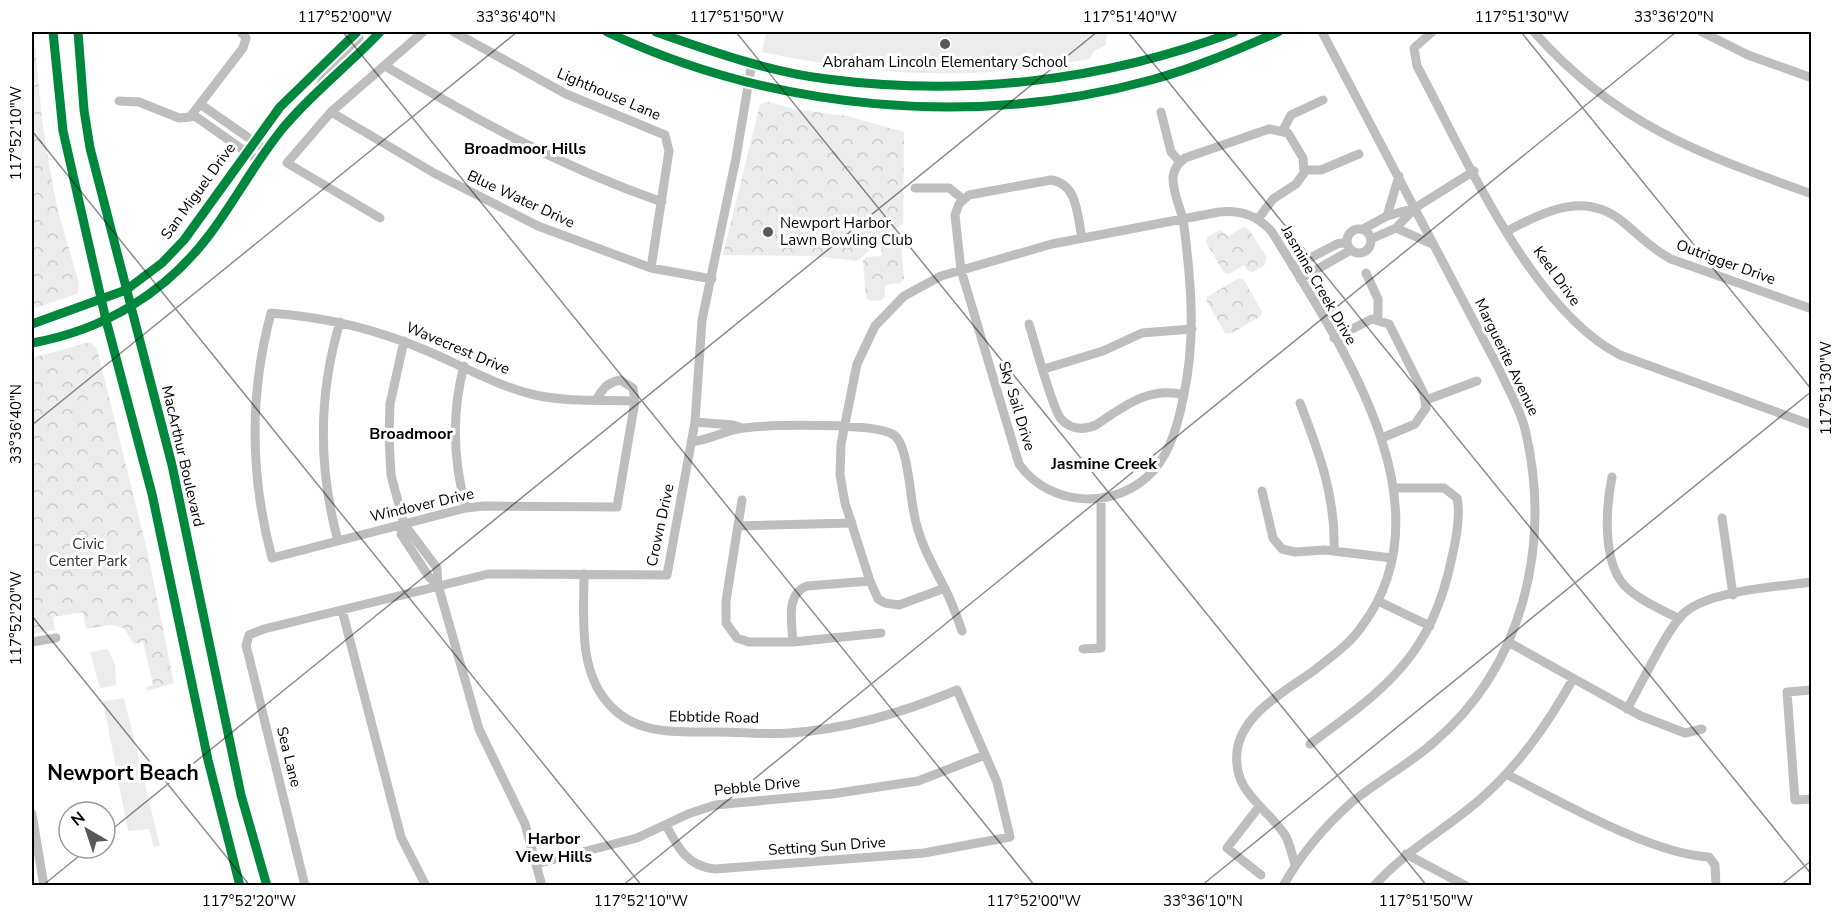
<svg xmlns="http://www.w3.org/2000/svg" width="1843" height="917" font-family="'Nunito Sans',sans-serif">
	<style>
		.grass { fill: #ececec }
		.forest { fill: url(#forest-crowns) }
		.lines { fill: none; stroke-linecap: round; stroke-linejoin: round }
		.minor { stroke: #bebebe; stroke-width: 9 }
		.major { stroke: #bebebe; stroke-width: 12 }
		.cycleway-casing { stroke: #fff; stroke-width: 13 }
		.cycleway { stroke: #00873e; stroke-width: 9 }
		.ticks { fill: none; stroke: #000; stroke-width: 1.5; stroke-opacity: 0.45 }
		.poi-dot { fill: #595959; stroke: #fff; stroke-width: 2 }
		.labels { text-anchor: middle; stroke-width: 6; stroke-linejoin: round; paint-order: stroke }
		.poi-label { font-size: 15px; fill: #000; stroke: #fff }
		.street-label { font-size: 15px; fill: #000; stroke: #fff }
		.park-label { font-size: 15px; fill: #333; stroke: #fff }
		.neighbourhood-label { font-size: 16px; font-weight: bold; fill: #000; stroke: #fff }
		.district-label { font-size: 21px; font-weight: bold; fill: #000; stroke: #fff }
		.neatline { fill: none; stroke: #000; stroke-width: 2 }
		.ticks-label { font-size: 15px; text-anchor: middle; fill: #000 }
	</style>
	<defs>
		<pattern id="forest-crowns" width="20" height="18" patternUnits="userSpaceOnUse" patternTransform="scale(1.5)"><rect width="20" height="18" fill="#ececec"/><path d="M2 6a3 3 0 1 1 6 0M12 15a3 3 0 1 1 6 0" fill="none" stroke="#c9c9c9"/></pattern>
	</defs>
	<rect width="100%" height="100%" fill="#fff"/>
	<path class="grass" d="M 766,32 L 1107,32 L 1106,45 L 1095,50 L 1089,59 C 970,81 880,77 762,52 Z
		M 108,649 L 115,665 L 116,685 L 100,688 L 90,652 Z
		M 124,698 L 160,846 L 154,847 L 149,829 L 128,831 L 103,701 Z"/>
	<path class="forest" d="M 32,32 L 34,32 L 42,120 L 50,170 L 57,207 L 79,284 L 77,294 L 32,309 Z
		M 768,102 L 799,110 L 847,116 L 904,132 L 903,223 L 857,261 L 815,256 L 723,255 L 760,104 Z
		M 1243,227 L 1248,228 L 1267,258 L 1265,265 L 1253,272 L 1248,271 L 1244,265 L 1229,274 L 1224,273 L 1206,242 L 1207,237 L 1220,230 L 1228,236 Z
		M 897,240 L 901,243 L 904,279 L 901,283 L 885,285 L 885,296 L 882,300 L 870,301 L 866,298 L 863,261 L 866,257 L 882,256 L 881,245 L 885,241 Z
		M 1239,278 L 1244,280 L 1262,312 L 1261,316 L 1230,334 L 1225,333 L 1207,302 L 1207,297 Z
		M 90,342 L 97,349 L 148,554 L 174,683 L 147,691 L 146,687 L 153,685 L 143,642 L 134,644 L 124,628 L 110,625 L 86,629 L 83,612 L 53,617 L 55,630 L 32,634 L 32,358 Z"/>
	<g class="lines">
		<path class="minor" d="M 454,32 L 566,94 L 665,135 L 669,151 L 651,268
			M 1432,32 L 1414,48 L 1417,66 C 1464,153 1531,310 1620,355 L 1812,425
			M 1534,32 C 1617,125 1698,153 1812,194
			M 1702,32 L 1748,55 L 1812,78
			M 385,66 C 479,121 559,166 662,202
			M 320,86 L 326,74 L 356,44 L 359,38 L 357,32
			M 119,101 L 139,102 L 179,118 L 190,117 L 243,48 L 246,38 L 241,32
			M 200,104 L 266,150
			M 331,112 L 434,173 L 538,226 L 651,268 L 712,279
			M 1161,112 L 1171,152 L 1180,162
			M 192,114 L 259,161
			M 1283,130 L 1291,115 L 1323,100
			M 1305,170 L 1321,170 L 1359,154
			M 915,188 L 949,188 L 963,199
			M 1387,216 L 1399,176
			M 380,218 L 287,163 L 331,112 L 423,32
			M 1396,228 L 1432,244
			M1347 241a12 12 0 1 1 24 0a12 12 0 1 1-24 0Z
			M 1363,229 L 1387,216 L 1415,208 L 1474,171
			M 1507,231 C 1545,212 1584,190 1623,222 C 1639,235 1653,250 1671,259 L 1812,309
			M 1082,238 C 1077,215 1078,184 1051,180 L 969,195 L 959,204 L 955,215 L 961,270 L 1019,464 C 1050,508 1118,511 1154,470 C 1172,449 1179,420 1184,394 C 1196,337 1191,282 1184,226 C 1182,210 1172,192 1173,177 C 1174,168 1178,163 1185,158 L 1269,129 L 1288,133 L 1303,158 L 1304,173 L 1296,184 L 1273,199 L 1258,219
			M 1371,239 L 1396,228 L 1415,208
			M 1293,267 L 1337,244 L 1347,242
			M 1366,273 L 1378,299 L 1378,319
			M 1300,279 L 1351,250
			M 1029,324 C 1035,343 1052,408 1061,419 C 1071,430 1084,430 1096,425 C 1124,406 1149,386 1184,395
			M 1334,338 L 1372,319 L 1389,324 L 1424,394 L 1426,408 L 1415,424 L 1382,438
			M 404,341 L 390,404 L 389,437 L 391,475 L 404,524 L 437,568 L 438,585 L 479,729 L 525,824 L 542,886
			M 464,366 C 451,414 453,460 466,508
			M 1044,369 L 1103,351 L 1142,333 L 1192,329
			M 596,400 C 603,389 606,383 620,380 L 633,388 L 635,401 L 617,507 L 484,506 L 466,508 L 272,558 C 250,476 249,395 271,313 C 325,317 376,329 425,350 C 461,365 497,386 535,395 C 567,402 602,400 635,401
			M 1426,400 L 1477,381
			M 1300,403 C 1319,452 1336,497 1334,551
			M 695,422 L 733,425 L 742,428
			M 691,442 C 710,440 726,430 744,428 C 769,425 876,422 894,435 C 908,445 910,496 914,513 C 919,542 932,563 945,589 C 952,602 957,617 962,631
			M 1612,477 C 1606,507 1602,560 1624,585 C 1638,600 1661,609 1679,619
			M 1262,491 L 1273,538 L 1282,549 L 1295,552 L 1325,550 L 1392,558
			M 742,500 L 726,601 L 726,623 L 737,638 L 749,642 L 793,642 L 881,633
			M 1722,518 L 1733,595
			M 404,524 L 401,534 L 429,577 L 438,585
			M 738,526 L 852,523
			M 338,541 C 318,467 318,395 340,322
			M 584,574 C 584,616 578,668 607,702 C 635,736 677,732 717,732 C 741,732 766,735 790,733 C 846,729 905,712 957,690 L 997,782 L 1010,837 L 924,853 L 715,869 C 687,866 678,848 666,825
			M 945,588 L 899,605 L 885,603 L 878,599 L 870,581 L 845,503 L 840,475 L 841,444 L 857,364 L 875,326 L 904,296 L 941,276 L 1052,244 L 1219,212 C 1241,210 1257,215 1272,232 C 1337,339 1454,504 1362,626 C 1350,644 1332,656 1316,669 C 1288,690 1241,713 1237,752 C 1233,793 1265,805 1285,835 C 1290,843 1292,855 1295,865
			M 1378,601 L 1430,626
			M 342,610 L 401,837 L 426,886
			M 32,642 L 56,638
			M 793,642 C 792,623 785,594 807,586 L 870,581
			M 1510,643 L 1641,716 L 1685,733 L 1702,729
			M 1083,649 L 1101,648 L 1101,498
			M 1812,690 L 1787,692 L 1795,800 L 1812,799
			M 1627,709 C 1641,685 1666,631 1683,614 C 1708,590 1777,587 1812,582
			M 1310,744 C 1386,689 1432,655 1452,557 C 1456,540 1461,516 1457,498 L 1444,488 L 1394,488
			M 1506,774 C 1560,801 1651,854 1709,857 L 1715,865 L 1716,886
			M 1258,808 L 1227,848 L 1261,875
			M 32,814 L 44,886
			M 1406,854 L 1466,886
			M 536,864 L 637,838 L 688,814 L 715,805 L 832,794 L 918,781 L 985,755
			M 305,886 L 249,657 L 246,646 L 249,635 L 264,629 L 488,574 L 667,575 L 695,422 L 702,320 L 736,158 L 752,62
			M 1283,886 C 1301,854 1325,826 1352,802 C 1378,781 1408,765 1433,743 C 1524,666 1552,543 1525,429 C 1520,409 1508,389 1500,371 L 1322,32
			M 1374,886 C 1405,851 1443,831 1477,802 C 1518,767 1547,725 1573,679"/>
		<path class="major" d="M 53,32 L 63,131 L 106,320 L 152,494 L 208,760 L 240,886
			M 78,32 L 84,110 L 90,148 L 172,465 L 241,795 L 267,886
			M 607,32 C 773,110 973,129 1151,80 C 1195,68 1237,50 1278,32
			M 656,32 C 711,51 769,72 827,79 C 965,97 1104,81 1234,32
			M 32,324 L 126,290 L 162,263 L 184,240 L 280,107 L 357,32
			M 32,343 C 104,330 166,293 210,234 C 236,199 256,161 283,128 C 312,93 349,65 380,32"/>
		<g class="cycleway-casing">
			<path id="cycleway" d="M 53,32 L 63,131 L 106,320 L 152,494 L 208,760 L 240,886
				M 78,32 L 84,110 L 90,148 L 172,465 L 241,795 L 267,886
				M 607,32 C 773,110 973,129 1151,80 C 1195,68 1237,50 1278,32
				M 656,32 C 711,51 769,72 827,79 C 965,97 1104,81 1234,32
				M 32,324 L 126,290 L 162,263 L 184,240 L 280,107 L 357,32
				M 32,343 C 104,330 166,293 210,234 C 236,199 256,161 283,128 C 312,93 349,65 380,32"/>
		</g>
		<use href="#cycleway" class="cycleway"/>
	</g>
	<path class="ticks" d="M 343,32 L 1035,886M 736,32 L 1427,886M 1128,32 L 1812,875M 1521,32 L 1812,390M 32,131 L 642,886M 32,425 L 517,32M 32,616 L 250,886M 105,835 L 1097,32M 42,886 L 89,848M 622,886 L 1676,32M 1201,886 L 1812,391M 1780,886 L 1812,860"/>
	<g class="poi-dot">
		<circle cx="945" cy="44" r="6"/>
		<circle cx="768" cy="232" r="6"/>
	</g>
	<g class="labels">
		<g class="poi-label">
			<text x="945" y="67">Abraham Lincoln Elementary School</text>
			<text x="780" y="228" text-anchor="start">Newport Harbor<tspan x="780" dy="17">Lawn Bowling Club</tspan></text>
		</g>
		<g class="street-label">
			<text transform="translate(609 94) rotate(23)" y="5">Lighthouse Lane</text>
			<text transform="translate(198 191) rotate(-54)" y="5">San Miguel Drive</text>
			<text transform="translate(521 199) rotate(25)" y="5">Blue Water Drive</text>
			<text transform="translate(1726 262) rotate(20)" y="5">Outrigger Drive</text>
			<text transform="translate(1557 276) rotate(54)" y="5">Keel Drive</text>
			<text transform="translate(1319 285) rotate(60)" y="5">Jasmine Creek Drive</text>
			<text transform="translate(458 348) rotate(23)" y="5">Wavecrest Drive</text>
			<text transform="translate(1507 357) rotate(64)" y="5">Marguerite Avenue</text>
			<text transform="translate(1017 406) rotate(73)" y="5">Sky Sail Drive</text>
			<text transform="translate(183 456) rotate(77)" y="5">MacArthur Boulevard</text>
			<text transform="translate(422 505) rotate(-13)" y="5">Windover Drive</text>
			<text transform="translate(660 525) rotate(-78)" y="5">Crown Drive</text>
			<text transform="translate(714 717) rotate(1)" y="5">Ebbtide Road</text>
			<text transform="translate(289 757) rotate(76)" y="5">Sea Lane</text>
			<text transform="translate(757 786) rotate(-6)" y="5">Pebble Drive</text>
			<text transform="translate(827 846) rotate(-4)" y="5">Setting Sun Drive</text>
		</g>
		<g class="park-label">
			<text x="88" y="549">Civic<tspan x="88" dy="17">Center Park</tspan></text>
		</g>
		<g class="neighbourhood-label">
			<text x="525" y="154">Broadmoor Hills</text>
			<text x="411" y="439">Broadmoor</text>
			<text x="1104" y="469">Jasmine Creek</text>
			<text x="554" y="844">Harbor<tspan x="554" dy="18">View Hills</tspan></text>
		</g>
		<g class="district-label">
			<text x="123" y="780">Newport Beach</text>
		</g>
	</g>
	<rect width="1843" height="917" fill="none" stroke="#ffffff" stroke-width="66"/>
	<g transform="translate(87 830) rotate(321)"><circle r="28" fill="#ffffff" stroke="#999999" stroke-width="1.5"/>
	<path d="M0-4.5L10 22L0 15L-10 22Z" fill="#595959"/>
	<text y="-9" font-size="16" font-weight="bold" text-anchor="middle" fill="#000000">N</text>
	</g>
	<rect x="33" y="33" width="1777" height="851" class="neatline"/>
	<g class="ticks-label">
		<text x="345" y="22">117°52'00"W</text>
		<text x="516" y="22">33°36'40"N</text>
		<text x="737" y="22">117°51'50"W</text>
		<text x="1130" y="22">117°51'40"W</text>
		<text x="1522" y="22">117°51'30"W</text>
		<text x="1674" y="22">33°36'20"N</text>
		<text transform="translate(16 133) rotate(-90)" y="5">117°52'10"W</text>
		<text transform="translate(1826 388) rotate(-90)" y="5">117°51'30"W</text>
		<text transform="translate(16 424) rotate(-90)" y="5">33°36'40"N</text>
		<text transform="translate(16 618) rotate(-90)" y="5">117°52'20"W</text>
		<text x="249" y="906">117°52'20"W</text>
		<text x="641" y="906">117°52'10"W</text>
		<text x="1034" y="906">117°52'00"W</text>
		<text x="1203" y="906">33°36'10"N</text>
		<text x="1426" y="906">117°51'50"W</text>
	</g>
</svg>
